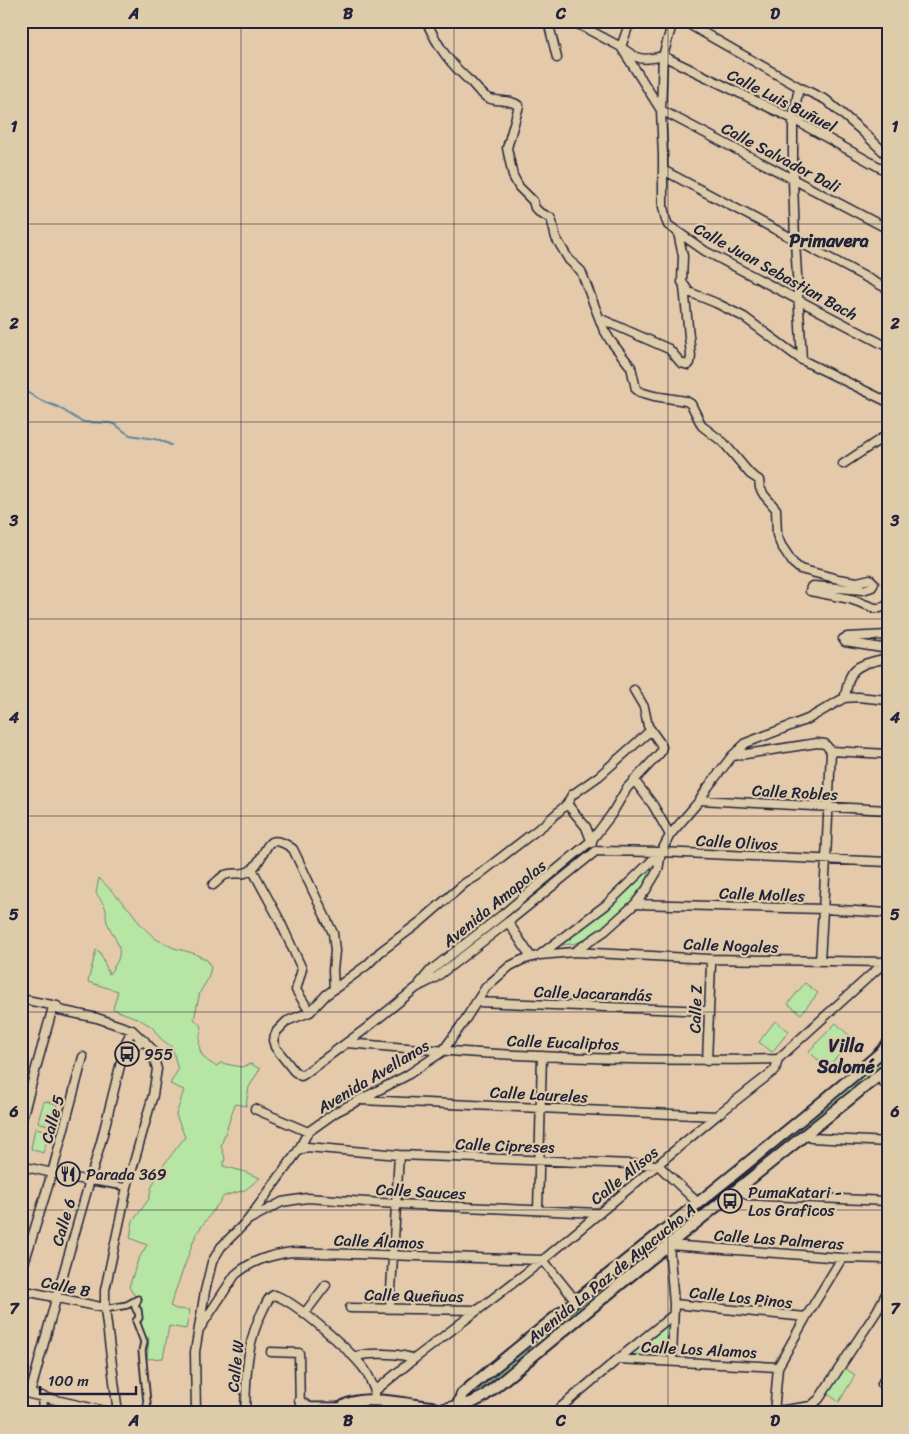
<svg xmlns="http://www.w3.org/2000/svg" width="909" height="1434" font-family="Sriracha,sans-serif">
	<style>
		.green { fill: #b6e5a4; stroke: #6c8470 }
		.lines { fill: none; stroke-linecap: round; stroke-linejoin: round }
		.stream { stroke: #5b899d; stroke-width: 2 }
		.pedestrian-casing { stroke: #22223b; stroke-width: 9 }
		.minor-casing { stroke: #22223b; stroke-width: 11 }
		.secondary-casing { stroke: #22223b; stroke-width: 14 }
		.pedestrian { stroke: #decba9; stroke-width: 5.5 }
		.minor { stroke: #decba9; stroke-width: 8 }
		.secondary { stroke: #decba9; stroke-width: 10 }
		.grid { fill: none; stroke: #22223b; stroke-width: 1; stroke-opacity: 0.55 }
		.labels { text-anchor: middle; stroke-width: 4.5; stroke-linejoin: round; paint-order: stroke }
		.street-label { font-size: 16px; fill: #22223b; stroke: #decba9 }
		.poi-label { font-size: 16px; fill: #22223b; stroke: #decba9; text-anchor: start }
		.neighbourhood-label { font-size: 18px; font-weight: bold; fill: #22223b; stroke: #decba9 }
		.neatline { fill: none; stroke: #22223b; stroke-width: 2 }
		.grid-label { font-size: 16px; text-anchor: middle; font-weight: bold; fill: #22223b }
	</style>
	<rect width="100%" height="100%" fill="#e4caab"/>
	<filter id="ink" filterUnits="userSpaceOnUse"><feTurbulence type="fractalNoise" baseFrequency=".02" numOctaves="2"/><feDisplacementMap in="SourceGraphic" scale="10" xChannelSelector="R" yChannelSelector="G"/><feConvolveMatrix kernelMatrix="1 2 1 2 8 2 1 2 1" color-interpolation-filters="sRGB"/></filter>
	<g filter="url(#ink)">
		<path class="green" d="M 656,862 C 652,890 608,927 584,940 C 577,944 568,944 561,945 L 612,905 Z
			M 99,878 L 131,911 L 141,925 L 156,939 L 174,948 L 193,953 L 207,960 L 211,967 L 208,979 L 200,992 L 194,1019 L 202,1027 C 197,1045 197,1057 216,1066 L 221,1063 L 241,1067 L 251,1064 L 260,1069 L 249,1087 L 246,1106 L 235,1104 L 221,1146 L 225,1158 L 223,1166 L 242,1171 L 260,1178 L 245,1190 L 224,1196 L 196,1234 L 170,1306 L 176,1309 L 190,1310 L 186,1329 L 169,1326 L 163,1358 L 147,1359 L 149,1338 L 145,1337 L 141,1324 L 139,1297 L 134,1295 L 129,1287 L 138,1260 L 147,1245 L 130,1238 L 133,1221 L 149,1199 L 151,1189 L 159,1171 L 185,1137 L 176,1115 L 184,1090 L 170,1084 L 178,1070 L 172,1047 L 161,1039 L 152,1027 L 139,1019 L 113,1009 L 118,991 L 88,982 L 96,950 L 100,952 L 109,974 C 128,950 117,945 107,922 C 105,917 107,914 106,910 C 105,905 99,898 96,893 Z
			M 805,983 L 818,993 L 801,1014 L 788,1004 Z
			M 775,1021 L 789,1031 L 772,1052 L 759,1042 Z
			M 836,1023 L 854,1040 L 826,1068 L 809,1051 Z
			M 888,1052 L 888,1060 L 873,1073 L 486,1385 L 469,1397 L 870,1070 Z
			M 44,1101 L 57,1104 L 51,1126 L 38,1122 Z
			M 35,1128 L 50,1131 L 43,1153 L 31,1149 Z
			M 668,1323 L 667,1361 L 626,1358 Z
			M 843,1367 L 855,1375 L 839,1402 L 827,1393 Z"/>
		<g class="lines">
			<path class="stream" d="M 21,389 L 42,401 L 58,407 L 79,420 L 84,422 L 110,423 L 116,425 L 125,432 L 130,435 L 160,440 L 171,445"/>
			<g class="pedestrian-casing">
				<path id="pedestrian" d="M 89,1181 L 127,1187
					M 105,1309 L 127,1305 L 138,1299 L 135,1307 L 137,1311 L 138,1310 L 139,1318 L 136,1321 L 144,1342 L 142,1351 L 148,1413
					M 308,1406 L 342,1406"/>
			</g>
			<g class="minor-casing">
				<path id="minor" d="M 426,21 C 439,48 449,63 472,83 C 476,88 481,93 486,97 C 496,103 510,98 519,106 L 507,148 L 513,176 L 519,187 L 533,201 L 535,208 L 539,212 L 551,218 L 556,238 L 569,260 L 581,271 L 603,328 L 610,340 L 631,367 L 636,389 L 640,392 L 654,396 L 686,401 L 691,404 L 702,426 L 724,443 L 750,474 L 759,480 L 760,488 L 764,495 L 776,509 L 777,535 L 781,545 L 793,563 L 800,569 L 838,579 L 857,582 L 870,579 L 874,583 L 872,587 L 863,590 L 813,586 L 811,587 L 810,591 L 850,599 L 875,608 L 880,608 L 888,605
					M 548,21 L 557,58
					M 572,21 L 621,47 L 661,110 L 888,229
					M 635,21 L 628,27 L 621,47 C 638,60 642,61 663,56 L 793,119 L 888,172
					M 673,21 L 663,56 L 661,110 L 663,156 L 663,207 L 666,220 L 668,225 L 705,251 L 888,347
					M 683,21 L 799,87 L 826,100 L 861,130 L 888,156
					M 799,87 L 793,119 L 793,180 L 795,241 L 802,360
					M 663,170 L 888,289
					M 678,233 L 683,256 L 682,282 L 689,292 L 716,303 L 744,317 L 802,360 L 888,402
					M 601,319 L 669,349 L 681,363 L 688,365 L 690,363 L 691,356 L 684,287
					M 843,464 L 888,434
					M 888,635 L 847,637 L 843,639 L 845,642 L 888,649
					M 844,698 L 858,697 L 888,700
					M 831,751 L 888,754
					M 733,756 L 817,743 L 825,744 L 831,751
					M 634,780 L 653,805 L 670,835
					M 700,800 L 888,810
					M 567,804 L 586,827 L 592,843
					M 596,851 L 508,922 L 435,978 L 416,988 L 364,1030 L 303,1075 L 301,1076 L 294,1071 L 275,1047 L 273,1040 L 277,1031 L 287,1021 L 310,1012 L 326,995 L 367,965 L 380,952 L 420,922 L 465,883 L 477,876 L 546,823 L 567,804 L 572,795 L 599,776 L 651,730
					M 596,851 L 661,852 L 888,862
					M 252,869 L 278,917 L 302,969 L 296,990 L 310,1012
					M 213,885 C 217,882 221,877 225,875 C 235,871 242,877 251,870 C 261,863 265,845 271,842 C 278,839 288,845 293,849 L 333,933 L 335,951 L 333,970 L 334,989
					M 635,904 L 824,909 L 888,913
					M 508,922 L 531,957
					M 574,952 L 710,959 L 886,962
					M 541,954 L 606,905 L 661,852
					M 820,961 L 826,860 L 831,751
					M 420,983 L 430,971 L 502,915 L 591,841 L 611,815 L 627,788 L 660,753 L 662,747 L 660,743 L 648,726 L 644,707 L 634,690
					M 21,999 L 57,1006
					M 476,1002 L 709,1011
					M 54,1007 L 59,1010 L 97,1018 L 132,1030 L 151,1048 L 157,1069 L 153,1095 L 127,1187 L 105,1290 L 105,1309 L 118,1413
					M 126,1042 L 138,1044 L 145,1041
					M 347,1043 C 490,1056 635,1062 778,1059
					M 707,1061 L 711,965 L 710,959
					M 878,1076 L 886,1085 L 888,1085
					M 361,1100 L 716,1116
					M 255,1109 L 308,1132
					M 21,1122 L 53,1007
					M 807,1133 L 811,1138 L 888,1142
					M 298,1151 L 307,1147 L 399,1155 L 658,1165 L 698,1203
					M 21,1166 L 89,1181
					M 741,1187 L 747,1195 L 888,1201
					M 538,1210 L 542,1056
					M 250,1219 L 282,1202 L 307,1198 L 396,1204 L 598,1213
					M 543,1260 L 576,1301
					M 21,1273 L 52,1173 L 83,1057
					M 21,1290 L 105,1308
					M 674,1304 L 806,1317
					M 390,1307 L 399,1155
					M 350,1308 L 477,1310
					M 304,1314 L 326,1285
					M 200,1328 L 235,1275 C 252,1260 271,1255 292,1252 L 543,1260
					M 271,1352 L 299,1353 L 300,1413
					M 354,1357 C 367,1352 402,1353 414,1359
					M 618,1359 L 778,1367
					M 672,1361 L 674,1304 L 669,1245 L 842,1258 L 888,1259
					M 888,1371 L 882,1384 L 888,1389
					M 21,1392 L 113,1413
					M 30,1394 L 56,1299 L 102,1138 L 126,1042 L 132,1030
					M 42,1396 L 43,1413
					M 299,1400 L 308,1406
					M 372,1400 L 375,1391 L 414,1359 L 543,1260 L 716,1116 L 775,1070 L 778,1059 L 885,962
					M 196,1413 L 195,1352 L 205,1291 L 212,1262 L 221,1247 L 248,1220 L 298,1151 L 308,1132 L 336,1112 L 406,1076 L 442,1052 L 463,1023 L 486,987 L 510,966 L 522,960 L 540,955 L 574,952 L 605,931 L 635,904 L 646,890 L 658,870 L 661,852 L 670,835 L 700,800 L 708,787 L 732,756 L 746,743 L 808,719 L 844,698 C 847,691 847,682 851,675 C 856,663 877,661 888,658
					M 245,1413 C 246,1377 246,1342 263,1310 C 266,1304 268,1297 274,1295 C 294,1300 352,1352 365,1370 C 369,1376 372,1384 375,1391
					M 384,1413 L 386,1402
					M 554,1413 L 618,1359 L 673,1315
					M 765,1413 L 811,1406 L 819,1399 L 877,1311 L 888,1290
					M 774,1413 L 778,1367 L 806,1317 L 842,1258"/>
			</g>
			<g class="secondary-casing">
				<path id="secondary" d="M 457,1407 L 462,1394 C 599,1279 743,1171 879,1054 L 888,1044
					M 337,1413 C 350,1390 408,1405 431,1407 L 440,1410
					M 435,1413 L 440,1410 L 471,1403 L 483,1397 L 642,1266 L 888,1068"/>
			</g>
			<use href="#pedestrian" class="pedestrian"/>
			<use href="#minor" class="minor"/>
			<use href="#secondary" class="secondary"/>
		</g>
	</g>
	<path class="grid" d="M 241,21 L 241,1413M 454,21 L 454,1413M 668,21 L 668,1413M 21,224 L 888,224M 21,422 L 888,422M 21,619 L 888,619M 21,816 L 888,816M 21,1012 L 888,1012M 21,1210 L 888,1210"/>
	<defs>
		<g id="bus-ring" transform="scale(1.25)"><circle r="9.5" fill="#decba9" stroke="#22223b" stroke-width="1.5"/><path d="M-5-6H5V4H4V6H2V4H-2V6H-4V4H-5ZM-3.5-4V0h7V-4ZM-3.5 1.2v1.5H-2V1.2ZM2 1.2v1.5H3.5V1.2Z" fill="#22223b"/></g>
		<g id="restaurant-ring" transform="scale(1.25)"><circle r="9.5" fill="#decba9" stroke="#22223b" stroke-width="1.5"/><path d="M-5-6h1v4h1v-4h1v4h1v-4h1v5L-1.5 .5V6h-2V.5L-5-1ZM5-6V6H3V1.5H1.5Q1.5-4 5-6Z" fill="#22223b"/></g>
	</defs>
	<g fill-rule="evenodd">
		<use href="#bus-ring" x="127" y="1054"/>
		<use href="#restaurant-ring" x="68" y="1174"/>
		<use href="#bus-ring" x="730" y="1201"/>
	</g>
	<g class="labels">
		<g class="street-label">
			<text transform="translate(782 100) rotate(27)" y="6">Calle Luis Buñuel</text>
			<text transform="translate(781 157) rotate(28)" y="6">Calle Salvador Dali</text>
			<text transform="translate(776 271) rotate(29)" y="6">Calle Juan Sebastian Bach</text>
			<text transform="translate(795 792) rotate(3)" y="6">Calle Robles</text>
			<text transform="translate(737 842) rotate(3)" y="6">Calle Olivos</text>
			<text transform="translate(762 894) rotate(2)" y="6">Calle Molles</text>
			<text transform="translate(494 903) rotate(-39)" y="6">Avenida Amapolas</text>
			<text transform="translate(731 945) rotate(2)" y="6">Calle Nogales</text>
			<text transform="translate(593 993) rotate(2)" y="6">Calle Jacarandás</text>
			<text transform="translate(695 1009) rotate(-88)" y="6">Calle Z</text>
			<text transform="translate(563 1042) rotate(2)" y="6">Calle Eucaliptos</text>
			<text transform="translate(373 1076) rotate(-31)" y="6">Avenida Avellanos</text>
			<text transform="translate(539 1094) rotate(3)" y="6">Calle Laureles</text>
			<text transform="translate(52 1119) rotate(-75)" y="6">Calle 5</text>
			<text transform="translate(505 1145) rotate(2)" y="6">Calle Cipreses</text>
			<text transform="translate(624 1175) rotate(-39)" y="6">Calle Alisos</text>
			<text transform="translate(421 1191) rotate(3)" y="6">Calle Sauces</text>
			<text transform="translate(63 1222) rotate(-74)" y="6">Calle 6</text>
			<text transform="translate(779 1239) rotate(4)" y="6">Calle Las Palmeras</text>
			<text transform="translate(379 1241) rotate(2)" y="6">Calle Álamos</text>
			<text transform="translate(611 1273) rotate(-39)" y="6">Avenida La Paz de Ayacucho A</text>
			<text transform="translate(66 1286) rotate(12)" y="6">Calle B</text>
			<text transform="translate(414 1295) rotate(1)" y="6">Calle Queñuas</text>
			<text transform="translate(741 1297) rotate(6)" y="6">Calle Los Pinos</text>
			<text transform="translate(699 1349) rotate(3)" y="6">Calle Los Alamos</text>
			<text transform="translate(235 1366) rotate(-84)" y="6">Calle W</text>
		</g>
		<g class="poi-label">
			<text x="144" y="1060">955</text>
			<text x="86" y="1180">Parada 369</text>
			<text x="748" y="1198">PumaKatari -<tspan x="748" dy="18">Los Graficos</tspan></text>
		</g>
		<g class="neighbourhood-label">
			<text x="829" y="247">Primavera</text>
			<text x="846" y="1052">Villa<tspan x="846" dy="21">Salomé</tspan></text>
		</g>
	</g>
	<rect width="909" height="1434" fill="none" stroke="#decba9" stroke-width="55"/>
	<path d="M40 1386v8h96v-8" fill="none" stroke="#22223b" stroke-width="2.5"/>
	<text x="48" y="1386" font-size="15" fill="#22223b" stroke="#decba9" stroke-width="4" paint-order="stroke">100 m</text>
	<rect x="28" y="28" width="854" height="1378" class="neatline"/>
	<g class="grid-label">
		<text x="134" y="19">A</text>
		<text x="348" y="19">B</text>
		<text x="561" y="19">C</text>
		<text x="775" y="19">D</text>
		<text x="14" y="132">1</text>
		<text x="895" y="132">1</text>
		<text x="14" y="329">2</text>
		<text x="895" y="329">2</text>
		<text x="14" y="526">3</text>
		<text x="895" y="526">3</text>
		<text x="14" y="723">4</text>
		<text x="895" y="723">4</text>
		<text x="14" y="920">5</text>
		<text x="895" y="920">5</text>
		<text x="14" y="1117">6</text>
		<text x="895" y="1117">6</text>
		<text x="14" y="1314">7</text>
		<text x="895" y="1314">7</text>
		<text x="134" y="1426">A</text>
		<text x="348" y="1426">B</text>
		<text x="561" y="1426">C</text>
		<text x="775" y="1426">D</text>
	</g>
</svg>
